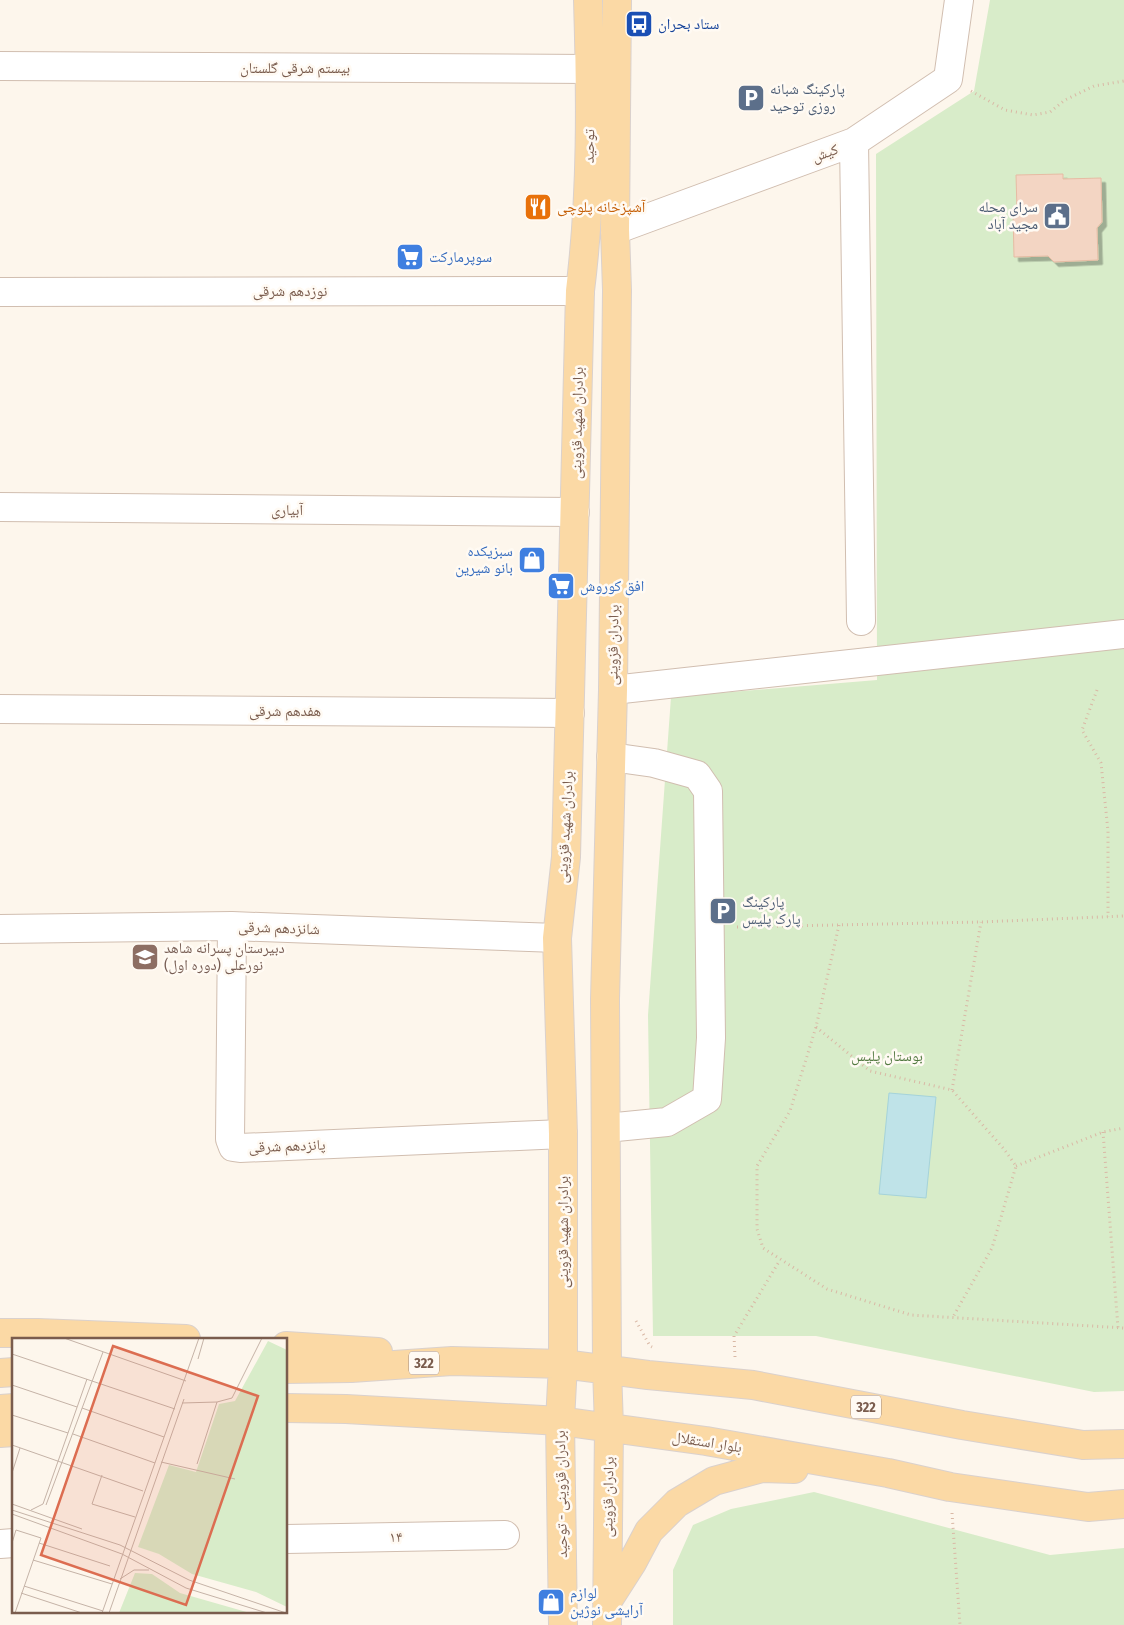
<svg xmlns="http://www.w3.org/2000/svg" width="1124" height="1625" font-family="'Fira Sans Condensed','Noto Naskh Arabic',sans-serif">
	<style>
		.green { fill: #d8ecc9 }
		.water { fill: #bfe3e8; stroke: #a5d3da }
		.building { fill: #f3d5c3; stroke: #e6bba3; filter: url(#shadow) }
		.lines { fill: none; stroke-linecap: round; stroke-linejoin: round }
		.minor-casing { stroke: #d1beb0; stroke-width: 30 }
		.major-casing { stroke: #dad1cd; stroke-width: 30 }
		.path { stroke: #d9b8a5; stroke-width: 3; stroke-dasharray: 1 4; stroke-linecap: butt }
		.minor { stroke: #fff; stroke-width: 28 }
		.major { stroke: #fbd9a5; stroke-width: 28 }
		.labels { text-anchor: middle; stroke-width: 5; stroke-linejoin: round; paint-order: stroke }
		.shield { fill: #fffaf3; stroke: #a28b7f; stroke-width: 1 }
		.shield-label { font-size: 14px; font-weight: bold; fill: #7a5c4d }
		.transit-label { font-size: 15px; fill: #164399; stroke: #fffaf3; text-anchor: start }
		.street-label { font-size: 15px; fill: #7a5c4d; stroke: #fffaf3 }
		.service-label { font-size: 15px; fill: #4e5e75; stroke: #fffaf3; text-anchor: start }
		.food-label { font-size: 15px; fill: #c56008; stroke: #fffaf3; text-anchor: start }
		.shop-label { font-size: 15px; fill: #366cbe; stroke: #fffaf3; text-anchor: start }
		.education-label { font-size: 15px; fill: #785e54; stroke: #fffaf3; text-anchor: start }
		.park-label { font-size: 15px; fill: #537a41; stroke: #fffaf3 }
		.inset-road { fill: none; stroke: #c5b3a7; stroke-width: 1 }
		.view { fill: #dc6d51; fill-opacity: 0.15; stroke: #dc6d51; stroke-width: 2.5 }
		.inset-edge { fill: none; stroke: #7a5c4d; stroke-width: 2.5 }
	</style>
	<defs>
		<filter id="shadow"><feDropShadow dx="4.5" dy="4.5" stdDeviation="0" flood-color="#0004"/></filter>
	</defs>
	<rect width="100%" height="100%" fill="#fdf6ec"/>
	<path class="green" d="M 990,0 L 1124,0 L 1124,1391 L 1094,1392 L 816,1336 L 653,1336 L 648,1015 L 671,697 L 877,680 L 876,154 L 974,91 Z
		M 814,1492 L 1050,1555 L 1124,1548 L 1124,1625 L 673,1625 L 673,1570 L 693,1525 L 731,1509 Z"/>
	<path class="water" d="M 889,1093 L 936,1097 L 926,1198 L 879,1194 Z"/>
	<path class="building" d="M 1063,174 L 1063,179 L 1101,178 L 1102,222 L 1097,228 L 1098,260 L 1054,262 L 1048,256 L 1014,257 L 1013,211 L 1017,211 L 1016,175 Z"/>
	<g class="lines">
		<g class="minor-casing">
			<path id="minor" d="M 0,66 L 590,69
				M 854,142 L 861,621
				M 615,230 L 854,142 L 948,79 L 959,0
				M 0,292 L 580,291
				M 0,507 L 575,512
				M 613,690 L 1124,634
				M 0,709 L 570,713
				M 232,926 L 230,1139 L 233,1147 L 240,1148 L 563,1134
				M 0,929 L 232,926 L 557,938
				M 606,1128 L 667,1122 L 707,1099 L 711,1038 L 708,791 L 697,775 L 654,763 L 611,757
				M 286,1539 L 505,1535
				M 0,1544 L 14,1543"/>
		</g>
		<g class="major-casing">
			<path id="major" d="M 0,1333 L 38,1333 L 186,1339
				M 286,1346 L 378,1352
				M 286,1369 L 351,1368 L 452,1361 L 563,1364 L 648,1375 L 753,1385 L 962,1425 L 1083,1445 L 1124,1444
				M 0,1373 L 14,1372
				M 286,1408 L 346,1409 L 560,1421 L 706,1441 L 888,1473 L 950,1487 L 1088,1507 L 1124,1504
				M 0,1409 L 14,1408
				M 0,1433 L 14,1432
				M 607,1602 L 632,1563 L 649,1531 L 677,1503 L 714,1481 L 762,1468 L 794,1469
				M 563,1625 L 560,1421 L 563,1364 L 563,1134 L 557,938 L 566,857 L 580,291 C 592,195 591,97 588,0
				M 607,1625 L 609,1427 L 607,1368 L 605,999 L 613,690 L 617,290 L 615,230 L 617,0"/>
		</g>
		<path class="path" d="M 971,91 L 1005,110 L 1033,115 L 1050,112 L 1065,100 L 1094,86 L 1124,81
			M 1097,690 L 1082,730 L 1101,763 L 1108,831 L 1108,917
			M 839,925 L 816,1027 L 790,1111 L 757,1166 L 757,1229 L 763,1248 L 827,1289 L 911,1315 L 1124,1328
			M 737,927 L 981,922 L 1124,916
			M 816,1027 L 870,1071 L 952,1090 L 1004,1149 L 1016,1166 L 992,1248 L 953,1317
			M 952,1090 L 981,922
			M 1103,1132 L 1118,1328
			M 1016,1166 L 1103,1132 L 1124,1128
			M 636,1321 L 650,1346 L 652,1347
			M 735,1357 L 734,1336 L 780,1260
			M 952,1513 L 960,1625"/>
		<use href="#minor" class="minor"/>
		<use href="#major" class="major"/>
	</g>
	<defs>
		<g id="bus-square" transform="scale(1.4375)"><rect x="-9" y="-9" width="18" height="18" rx="4" fill="#1a4fb4" stroke="#fffaf3"/><path d="M-5-6H5V4H4V6H2V4H-2V6H-4V4H-5ZM-3.5-4V0h7V-4ZM-3.5 1.2v1.5H-2V1.2ZM2 1.2v1.5H3.5V1.2Z" fill="#fff"/></g>
		<g id="parking-square" transform="scale(1.4375)"><rect x="-9" y="-9" width="18" height="18" rx="4" fill="#5c6f8a" stroke="#fffaf3"/><path d="M-3.5-5.5H1a3.5 3.5 0 0 1 0 7H-1V5.5H-3.5ZM-1-3.4V-.6H.8a1.4 1.4 0 0 0 0-2.8Z" fill="#fff"/></g>
		<g id="restaurant-square" transform="scale(1.4375)"><rect x="-9" y="-9" width="18" height="18" rx="4" fill="#e8710a" stroke="#fffaf3"/><path d="M-5-6h1v4h1v-4h1v4h1v-4h1v5L-1.5 .5V6h-2V.5L-5-1ZM5-6V6H3V1.5H1.5Q1.5-4 5-6Z" fill="#fff"/></g>
		<g id="civic-square" transform="scale(1.4375)"><rect x="-9" y="-9" width="18" height="18" rx="4" fill="#5c6f8a" stroke="#fffaf3"/><path d="M-.6-6.5H3V-4.5H.6V-3L4-1V1h2V6H-6V1h2V-1L-.6-3ZM-1.2 2.5V6h2.4V2.5Z" fill="#fff"/></g>
		<g id="supermarket-square" transform="scale(1.4375)"><rect x="-9" y="-9" width="18" height="18" rx="4" fill="#3f7fe0" stroke="#fffaf3"/><path d="M-6-5.5h2.5l.6 2H6L4.5 2H-2.5L-4.4-4H-6ZM-1.5 3.2a1.3 1.3 0 1 0 .1 0ZM3 3.2a1.3 1.3 0 1 0 .1 0Z" fill="#fff"/></g>
		<g id="shop-square" transform="scale(1.4375)"><rect x="-9" y="-9" width="18" height="18" rx="4" fill="#3f7fe0" stroke="#fffaf3"/><path d="M-5-2.5h2.3a2.7 3.5 0 0 1 5.4 0H5L5.5 6h-11ZM-1.5-2.5h3a1.5 2.3 0 0 0-3 0Z" fill="#fff"/></g>
		<g id="school-square" transform="scale(1.4375)"><rect x="-9" y="-9" width="18" height="18" rx="4" fill="#8d6e63" stroke="#fffaf3"/><path d="M0-5L7-2L0 1L-7-2ZM-4 1L0 2.5L4 1V4Q0 6-4 4Z" fill="#fff"/></g>
	</defs>
	<g fill-rule="evenodd">
		<use href="#bus-square" x="639" y="24"/>
		<use href="#parking-square" x="751" y="98"/>
		<use href="#restaurant-square" x="538" y="207"/>
		<use href="#civic-square" x="1057" y="216"/>
		<use href="#supermarket-square" x="410" y="257"/>
		<use href="#shop-square" x="532" y="560"/>
		<use href="#supermarket-square" x="561" y="586"/>
		<use href="#parking-square" x="723" y="911"/>
		<use href="#school-square" x="145" y="957"/>
		<use href="#shop-square" x="551" y="1602"/>
	</g>
	<g class="labels">
		<g class="shield">
			<rect x="409" y="1351.5" width="30" height="23" rx="4"/>
			<rect x="851" y="1395.5" width="30" height="23" rx="4"/>
		</g>
		<g class="shield-label">
			<text x="424" y="1368">322</text>
			<text x="866" y="1412">322</text>
		</g>
		<g class="transit-label">
			<text x="658" y="29">ستاد بحران</text>
		</g>
		<g class="street-label">
			<text x="295" y="73">بیستم شرقی گلستان</text>
			<text transform="translate(589 146) rotate(-89)" y="5">توحید</text>
			<text transform="translate(825 153) rotate(-20)" y="5">کیش</text>
			<text x="290" y="296">نوزدهم شرقی</text>
			<text transform="translate(577 423) rotate(-89)" y="5">برادران شهید قزوینی</text>
			<text x="287" y="515">آبیاری</text>
			<text transform="translate(613 645) rotate(-89)" y="5">برادران قزوینی</text>
			<text x="285" y="716">هفدهم شرقی</text>
			<text transform="translate(565 827) rotate(-87)" y="5">برادران شهید قزوینی</text>
			<text transform="translate(279 928) rotate(2)" y="5">شانزدهم شرقی</text>
			<text transform="translate(287 1146) rotate(-2)" y="5">پانزدهم شرقی</text>
			<text transform="translate(563 1232) rotate(-90)" y="5">برادران شهید قزوینی</text>
			<text transform="translate(707 1442) rotate(9)" y="5">بلوار استقلال</text>
			<text transform="translate(561 1494) rotate(-91)" y="5">برادران قزوینی - توحید</text>
			<text transform="translate(608 1497) rotate(-89)" y="5">برادران قزوینی</text>
			<text transform="translate(396 1537) rotate(-1)" y="5">۱۴</text>
		</g>
		<g class="service-label">
			<text x="770" y="94">پارکینگ شبانه<tspan x="770" dy="17">روزی توحید</tspan></text>
			<text x="1038" y="212" text-anchor="end">سرای محله<tspan x="1038" dy="17">مجید آباد</tspan></text>
			<text x="742" y="907">پارکینگ<tspan x="742" dy="17">پارک پلیس</tspan></text>
		</g>
		<g class="food-label">
			<text x="557" y="212">آشپزخانه پلوچی</text>
		</g>
		<g class="shop-label">
			<text x="429" y="262">سوپرمارکت</text>
			<text x="513" y="556" text-anchor="end">سبزیکده<tspan x="513" dy="17">بانو شیرین</tspan></text>
			<text x="580" y="591">افق کوروش</text>
			<text x="570" y="1598">لوازم<tspan x="570" dy="17">آرایشی نوژین</tspan></text>
		</g>
		<g class="education-label">
			<text x="164" y="953">دبیرستان پسرانه شاهد<tspan x="164" dy="17">نورعلی (دوره اول)</tspan></text>
		</g>
		<g class="park-label">
			<text x="887" y="1061">بوستان پلیس</text>
		</g>
	</g>
	<g transform="translate(12 1338)">
		<rect width="275" height="275" fill="#fdf6ec"/>
		<path d="M 256,3 L 275,12 L 275,269 L 244,254 L 180,236 L 147,216 L 126,209 L 157,127 L 184,134 L 207,66 L 223,63 ZM 123,235 L 140,236 L 168,255 L 238,275 L 107,275 Z" fill="#d8ecc9"/>
		<path class="inset-road" d="M 52,0 L 174,43M 0,16 L 163,71M 186,21 L 192,0M 0,47 L 65,69M 170,65 L 205,64 L 220,60 L 250,0M 70,70 L 152,99M 0,77 L 56,95M 61,96 L 143,125M 0,107 L 131,153M 149,124 L 223,141M 185,126 L 205,64M 0,135 L 8,110M 90,137 L 80,166 L 123,179M 0,166 L 70,191M 34,167 L 91,14M 0,172 L 108,207 L 177,242 L 274,275M 19,172 L 31,166 L 75,41M 0,176 L 110,216 L 174,250 L 255,275M 0,205 L 4,192 L 29,200 L 3,275M 27,205 L 98,228M 21,222 L 100,246M 108,241 L 122,232 L 137,232M 12,248 L 91,273M 9,255 L 70,275M 90,275 L 187,0M 97,275 L 172,61"/>
		<path class="view" d="M 101,8 L 246,58 L 174,267 L 29,217 Z"/>
		<rect width="275" height="275" class="inset-edge"/>
	</g>
</svg>
